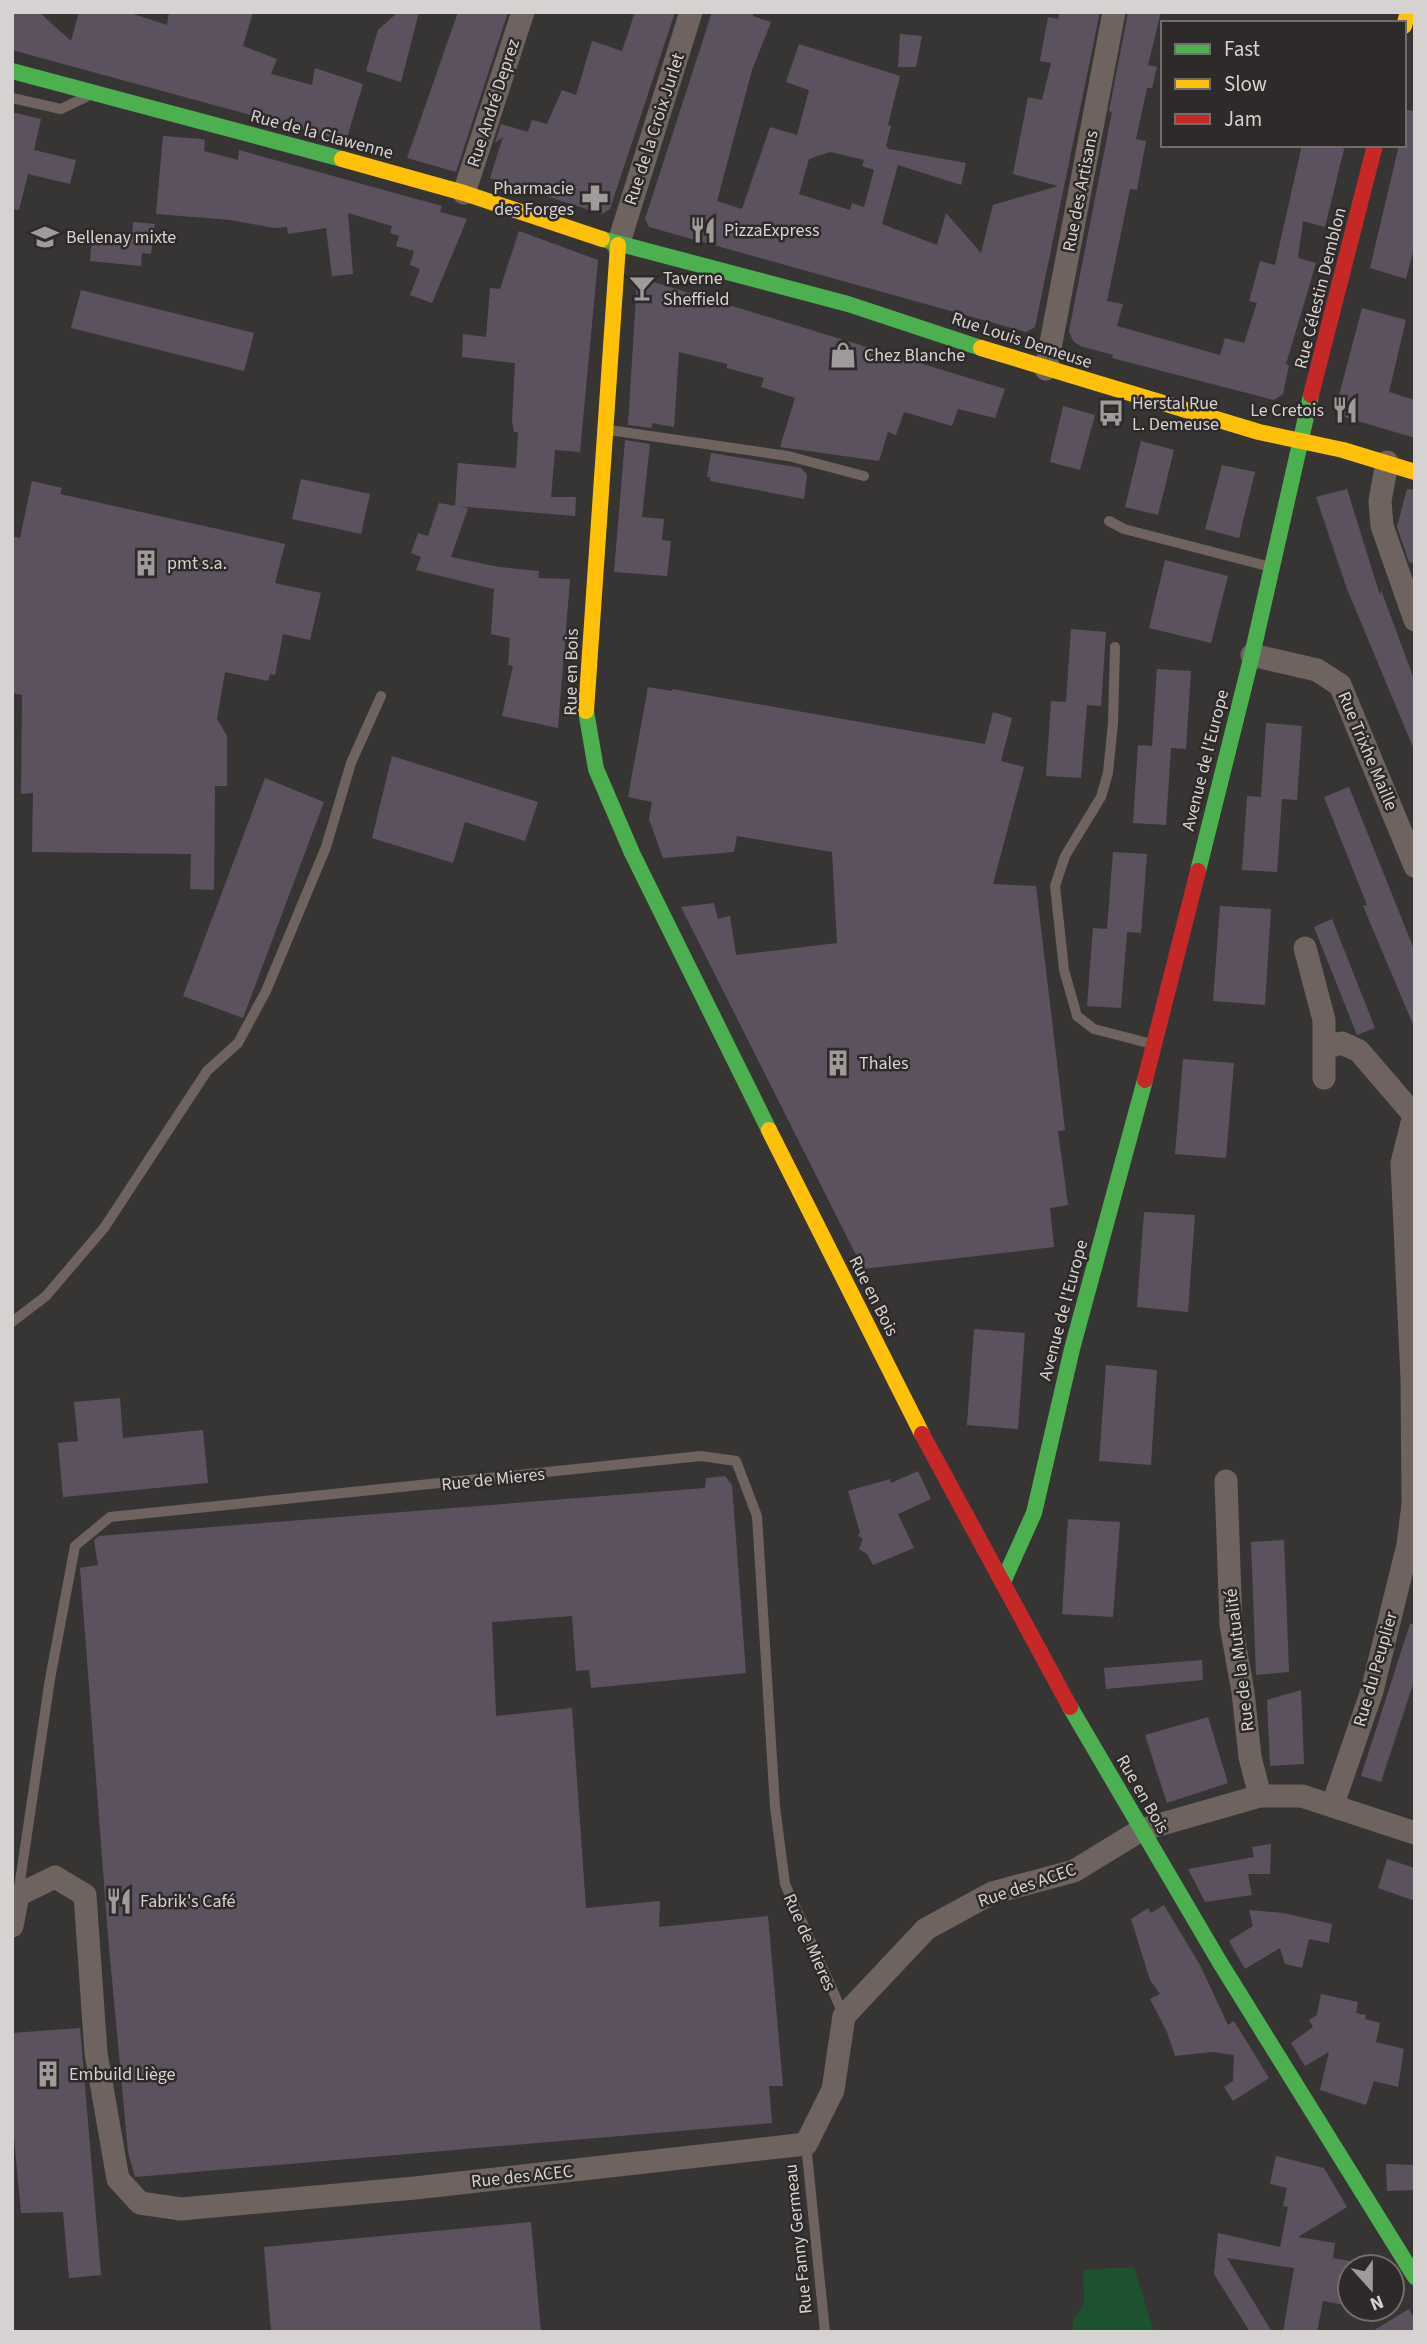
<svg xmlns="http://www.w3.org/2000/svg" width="1427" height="2344" font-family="'Source Sans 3',sans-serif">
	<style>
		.green { fill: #1c522e }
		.building { fill: #5c525f; fill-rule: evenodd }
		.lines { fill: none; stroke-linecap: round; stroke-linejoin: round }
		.lane { stroke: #6e635e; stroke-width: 10 }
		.street { stroke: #6e635e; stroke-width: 23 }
		.fast { stroke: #4caf50; stroke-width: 16 }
		.slow { stroke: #ffc107; stroke-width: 16 }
		.jam { stroke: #c62828; stroke-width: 16 }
		.labels { text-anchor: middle; stroke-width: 5; stroke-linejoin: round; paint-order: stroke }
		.street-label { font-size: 18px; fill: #d5d2d1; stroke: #2e2a29 }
		.poi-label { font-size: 18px; fill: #d5d2d1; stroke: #2e2a29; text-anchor: start }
	</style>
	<rect width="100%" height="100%" fill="#373534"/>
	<path class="green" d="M 1134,2267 L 1154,2332 L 1072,2332 L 1073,2321 L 1084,2304 L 1083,2270 Z"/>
	<path class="building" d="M 12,12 L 39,12 L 71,41 L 79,12 L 127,12 L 167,25 L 169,12 L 253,12 L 243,46 L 277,59 L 271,74 L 312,85 L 315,68 L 363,84 L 346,141 L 12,50 Z
		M 398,12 L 419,12 L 401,82 L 366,71 L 378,30 Z
		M 458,12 L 508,12 L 456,172 L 407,158 Z
		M 635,12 L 675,12 L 610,209 L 602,214 L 490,178 L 503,137 L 495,143 L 501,124 L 528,132 L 532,120 L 547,124 L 562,90 L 576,95 L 592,41 L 622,51 Z
		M 712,12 L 754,12 L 753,16 L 771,22 L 752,70 L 717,201 L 742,209 L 770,127 L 797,135 L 809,90 L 786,82 L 799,44 L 900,76 L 888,125 L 891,126 L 886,146 L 889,149 L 966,163 L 961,185 L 898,165 L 882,224 L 937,245 L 946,213 L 981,253 L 993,205 L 1058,186 L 1013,174 L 1028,97 L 1042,100 L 1051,63 L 1040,61 L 1048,17 L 1058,19 L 1060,12 L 1100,12 L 1035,327 L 1026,332 L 649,227 L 645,219 ZM 830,152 L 864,160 L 862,166 L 874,170 L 864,207 L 852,203 L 850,210 L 799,194 L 809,159 Z
		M 1128,12 L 1161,12 L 1148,65 L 1157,67 L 1152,88 L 1147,88 L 1136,139 L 1146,141 L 1137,190 L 1130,189 L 1107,301 L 1123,304 L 1117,326 L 1220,355 L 1225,338 L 1244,343 L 1257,303 L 1249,301 L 1260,261 L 1275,265 L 1302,145 L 1345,145 L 1325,227 L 1303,221 L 1298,258 L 1316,263 L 1286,364 L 1289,365 L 1283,394 L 1274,400 L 1112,358 L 1113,355 L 1080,346 L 1073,341 L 1069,331 L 1112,112 L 1109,111 Z
		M 900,34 L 922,36 L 916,67 L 898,67 Z
		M 1407,110 L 1415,111 L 1415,244 L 1406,279 L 1370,268 L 1399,145 L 1404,145 Z
		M 12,112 L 41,119 L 34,150 L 76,160 L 70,184 L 28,174 L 19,210 L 12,209 Z
		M 163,136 L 202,139 L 205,140 L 204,151 L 238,160 L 239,150 L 442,206 L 440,212 L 467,219 L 432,303 L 410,295 L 420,269 L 410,265 L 414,251 L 396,246 L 399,236 L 390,233 L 392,226 L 348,213 L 353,274 L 332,276 L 326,228 L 288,234 L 287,227 L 274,228 L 231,220 L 156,214 Z
		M 133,222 L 155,224 L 151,254 L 142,253 L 141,266 L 90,261 L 92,236 L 132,240 Z
		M 519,231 L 598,260 L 580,452 L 555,450 L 551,497 L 576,497 L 575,516 L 455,506 L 458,463 L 516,468 L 518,432 L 514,432 L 512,420 L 515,363 L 462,357 L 463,334 L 486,337 L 490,288 L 500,289 Z
		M 637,281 L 650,281 L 1005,389 L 995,418 L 958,409 L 952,426 L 904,412 L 896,435 L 888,432 L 879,461 L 780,447 L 795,398 L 761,387 L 764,378 L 727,368 L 727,364 L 679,352 L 674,427 L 652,423 L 652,428 L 628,425 Z
		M 81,290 L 254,333 L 244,371 L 71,328 Z
		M 1362,308 L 1406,320 L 1389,392 L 1415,400 L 1415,438 L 1341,416 L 1336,407 Z
		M 1063,406 L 1095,415 L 1080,470 L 1050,462 Z
		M 625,440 L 650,444 L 642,517 L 664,519 L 662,540 L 671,541 L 667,576 L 614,572 Z
		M 1141,441 L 1174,450 L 1158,515 L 1125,507 Z
		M 711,453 L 801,468 L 807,475 L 804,499 L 710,481 L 710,477 L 707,477 Z
		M 1222,465 L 1255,472 L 1239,538 L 1205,529 Z
		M 301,479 L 370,494 L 361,534 L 292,519 Z
		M 32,481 L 62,488 L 60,494 L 285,544 L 275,583 L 321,593 L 310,640 L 283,634 L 275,675 L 270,674 L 268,681 L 225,672 L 217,719 L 227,736 L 227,786 L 215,786 L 214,890 L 190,889 L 191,854 L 32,852 L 33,793 L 21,794 L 22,695 L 12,693 L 12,536 L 20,538 Z
		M 1347,489 L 1380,595 L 1381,590 L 1415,682 L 1415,752 L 1347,589 L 1316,497 Z
		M 1407,489 L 1415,490 L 1415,564 L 1409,562 L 1397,527 Z
		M 439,503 L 468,508 L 451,557 L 499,567 L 539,571 L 538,578 L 570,579 L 558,728 L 502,716 L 513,666 L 508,665 L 510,638 L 491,634 L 494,589 L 416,570 L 421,557 L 411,553 L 418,533 L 428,536 Z
		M 1165,560 L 1228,576 L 1211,643 L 1149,628 Z
		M 1071,629 L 1106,632 L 1101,706 L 1087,705 L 1081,778 L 1046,776 L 1051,701 L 1066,702 Z
		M 1157,669 L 1191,671 L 1186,749 L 1171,748 L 1166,825 L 1133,823 L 1138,745 L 1152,746 Z
		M 648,687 L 672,691 L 672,689 L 985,744 L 993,712 L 1012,718 L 1001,761 L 1024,767 L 993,884 L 1036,886 L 1065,1130 L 1058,1131 L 1068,1205 L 1050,1208 L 1054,1247 L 863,1269 L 681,907 L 714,903 L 718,919 L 730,916 L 736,955 L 837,943 L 832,852 L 737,836 L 734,852 L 663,858 L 649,819 L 652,802 L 628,797 Z
		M 1266,723 L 1302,726 L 1297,800 L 1282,799 L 1277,872 L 1242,870 L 1247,796 L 1261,797 Z
		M 392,756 L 538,802 L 525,841 L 465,822 L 453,863 L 372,838 Z
		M 265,778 L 324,802 L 243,1018 L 183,996 Z
		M 1349,787 L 1415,952 L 1415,1029 L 1363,906 L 1367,905 L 1324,797 Z
		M 1113,852 L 1147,854 L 1141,933 L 1127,932 L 1121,1008 L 1087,1006 L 1093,928 L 1107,929 Z
		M 1220,906 L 1271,909 L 1265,1005 L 1213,1001 Z
		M 1332,919 L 1375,1028 L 1357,1035 L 1314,927 Z
		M 1183,1059 L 1234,1063 L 1226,1158 L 1175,1154 Z
		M 1144,1212 L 1195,1215 L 1188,1312 L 1137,1307 Z
		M 974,1329 L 1025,1333 L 1018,1429 L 967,1425 Z
		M 1106,1365 L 1157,1370 L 1151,1465 L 1099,1461 Z
		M 120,1398 L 123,1438 L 203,1430 L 208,1483 L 63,1497 L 58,1443 L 78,1441 L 74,1402 Z
		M 918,1471 L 931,1499 L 898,1514 L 914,1548 L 873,1565 L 867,1554 L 859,1549 L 863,1539 L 858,1536 L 860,1532 L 848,1491 L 890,1479 L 891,1483 Z
		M 725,1476 L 732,1485 L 746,1673 L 591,1688 L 589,1670 L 576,1671 L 572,1616 L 492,1622 L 496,1716 L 572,1708 L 586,1908 L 660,1901 L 659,1927 L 768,1916 L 783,2086 L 769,2086 L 772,2123 L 135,2177 L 128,2152 L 108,1936 L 80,1568 L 98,1565 L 94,1540 L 99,1536 L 705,1488 L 706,1478 Z
		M 1068,1519 L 1120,1522 L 1113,1617 L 1062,1614 Z
		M 1284,1540 L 1289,1672 L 1256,1675 L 1251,1542 Z
		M 1410,1624 L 1415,1624 L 1415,1678 L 1381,1782 L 1361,1776 Z
		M 1202,1660 L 1203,1680 L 1106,1689 L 1104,1668 Z
		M 1301,1690 L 1304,1764 L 1270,1766 L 1267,1700 Z
		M 1208,1717 L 1228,1783 L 1167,1803 L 1145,1735 Z
		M 1271,1844 L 1270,1874 L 1248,1874 L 1252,1895 L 1205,1902 L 1188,1869 L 1254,1857 L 1252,1847 Z
		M 1387,1859 L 1415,1868 L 1415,1901 L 1378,1888 Z
		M 1164,1905 L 1200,1965 L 1228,2025 L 1234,2021 L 1269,2078 L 1233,2101 L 1224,2087 L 1233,2081 L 1234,2055 L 1212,2052 L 1175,2056 L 1167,2032 L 1150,1999 L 1160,1994 L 1150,1980 L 1131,1919 L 1148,1908 L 1151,1913 Z
		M 1249,1910 L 1283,1913 L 1332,1924 L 1329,1943 L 1309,1939 L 1302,1968 L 1285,1964 L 1280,1948 L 1245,1969 L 1229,1941 L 1253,1926 Z
		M 1321,1994 L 1358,2002 L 1356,2013 L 1366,2015 L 1365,2019 L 1380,2023 L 1376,2042 L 1404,2049 L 1398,2087 L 1374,2081 L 1366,2105 L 1320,2090 L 1329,2052 L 1305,2066 L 1291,2043 L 1313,2027 L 1309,2020 L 1317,2015 Z
		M 80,2028 L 101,2275 L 69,2278 L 63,2212 L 21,2213 L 12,2116 L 12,2033 Z
		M 1276,2156 L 1324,2168 L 1347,2207 L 1298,2237 L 1335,2243 L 1333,2258 L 1350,2261 L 1350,2306 L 1323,2301 L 1317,2332 L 1283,2332 L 1294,2268 L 1227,2258 L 1272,2332 L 1250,2332 L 1214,2274 L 1218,2233 L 1280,2247 L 1288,2207 L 1283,2206 L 1287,2188 L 1270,2184 Z
		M 1386,2164 L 1415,2165 L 1415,2190 L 1387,2191 Z
		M 531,2222 L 541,2332 L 271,2332 L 264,2247 Z
		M 1409,2309 L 1415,2319 L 1415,2332 L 1371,2332 Z"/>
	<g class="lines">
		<path class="lane" d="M 12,98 L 61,109 L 86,97
			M 609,430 L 788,456 L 864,476
			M 1109,521 L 1124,529 L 1267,566
			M 1115,647 L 1113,723 L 1108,773 L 1101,797 L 1065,856 L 1055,886 L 1064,970 L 1077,1016 L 1094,1029 L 1152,1044
			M 12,1322 L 46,1296 L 104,1228 L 207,1071 L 238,1043 L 266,991 L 326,847 L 351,763 L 381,696
			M 18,1895 L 50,1679 L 75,1546 L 110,1517 L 701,1456 L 736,1461 L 757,1516 L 775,1807 L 785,1884 L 844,2016
			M 806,2144 L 825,2332"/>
		<path class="street" d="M 464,193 L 523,12
			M 618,245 L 691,12
			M 1046,369 L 1114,12
			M 1387,462 L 1380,501 L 1382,526 L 1415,620
			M 1252,655 L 1317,670 L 1340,685 L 1415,866
			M 1305,948 L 1324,1020 L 1324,1078
			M 1326,1047 L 1342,1043 L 1359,1051 L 1414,1115
			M 1226,1481 L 1231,1625 L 1243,1692 L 1250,1757 L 1260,1796
			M 1333,1804 L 1372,1691 L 1408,1545 L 1413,1504 L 1412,1378 L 1402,1163 L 1414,1115
			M 12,1926 L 18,1895 L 55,1877 L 85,1895 L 96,2053 L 118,2179 L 140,2203 L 181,2209 L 415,2188 L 806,2144 L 833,2090 L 844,2016 L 926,1929 L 992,1893 L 1074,1871 L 1141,1830 L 1260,1796 L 1302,1796 L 1415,1833"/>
		<path class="fast" d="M 12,71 L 342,159
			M 602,239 L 848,304 L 981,348
			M 586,711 L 596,769 L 632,853 L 769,1130
			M 1198,871 L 1252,655 L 1311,395
			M 1003,1582 L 1034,1513 L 1072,1349 L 1145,1080
			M 1070,1707 L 1219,1961 L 1415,2277"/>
		<path class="slow" d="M 1404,26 L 1408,12
			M 342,159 L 464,193 L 602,239
			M 981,348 L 1259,432 L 1343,450 L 1415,472
			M 586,711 L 618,245
			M 769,1130 L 922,1434"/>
		<path class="jam" d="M 1311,395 L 1375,145
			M 1145,1080 L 1198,871
			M 922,1434 L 1070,1707"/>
	</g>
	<defs>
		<g id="pharmacy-bare" transform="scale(2.1)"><path d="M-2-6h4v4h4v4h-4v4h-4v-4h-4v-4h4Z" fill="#9e9b9a" stroke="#2e2a29" stroke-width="2.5" paint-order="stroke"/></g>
		<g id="restaurant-bare" transform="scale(2.1)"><path d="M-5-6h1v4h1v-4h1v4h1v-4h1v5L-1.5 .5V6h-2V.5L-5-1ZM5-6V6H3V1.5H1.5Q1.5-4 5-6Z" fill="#9e9b9a" stroke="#2e2a29" stroke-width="2.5" paint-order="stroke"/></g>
		<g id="school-bare" transform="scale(2.1)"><path d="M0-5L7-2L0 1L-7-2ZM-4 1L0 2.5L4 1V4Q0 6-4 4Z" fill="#9e9b9a" stroke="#2e2a29" stroke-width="2.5" paint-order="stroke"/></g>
		<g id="bar-bare" transform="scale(2.1)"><path d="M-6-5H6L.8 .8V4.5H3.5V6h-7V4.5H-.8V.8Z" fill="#9e9b9a" stroke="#2e2a29" stroke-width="2.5" paint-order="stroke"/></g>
		<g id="shop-bare" transform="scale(2.1)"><path d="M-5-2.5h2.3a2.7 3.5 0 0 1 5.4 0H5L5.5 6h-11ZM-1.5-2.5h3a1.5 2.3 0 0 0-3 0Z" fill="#9e9b9a" stroke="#2e2a29" stroke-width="2.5" paint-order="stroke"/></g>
		<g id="bus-bare" transform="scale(2.1)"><path d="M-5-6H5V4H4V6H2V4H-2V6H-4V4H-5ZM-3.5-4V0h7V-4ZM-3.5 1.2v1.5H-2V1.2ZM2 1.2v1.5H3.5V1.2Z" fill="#9e9b9a" stroke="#2e2a29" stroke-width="2.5" paint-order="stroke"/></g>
		<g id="building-bare" transform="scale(2.1)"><path d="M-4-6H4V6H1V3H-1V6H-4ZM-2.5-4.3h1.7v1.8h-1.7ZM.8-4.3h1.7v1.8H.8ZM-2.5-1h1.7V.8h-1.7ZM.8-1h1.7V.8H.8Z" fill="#9e9b9a" stroke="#2e2a29" stroke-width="2.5" paint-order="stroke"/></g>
	</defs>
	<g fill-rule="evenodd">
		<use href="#pharmacy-bare" x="595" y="198"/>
		<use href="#restaurant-bare" x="703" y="230"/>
		<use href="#school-bare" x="45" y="237"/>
		<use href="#bar-bare" x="642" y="288"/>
		<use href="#shop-bare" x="843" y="355"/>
		<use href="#restaurant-bare" x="1345" y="410"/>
		<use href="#bus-bare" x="1111" y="413"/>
		<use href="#building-bare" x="146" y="563"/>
		<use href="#building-bare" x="838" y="1063"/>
		<use href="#restaurant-bare" x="119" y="1901"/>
		<use href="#building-bare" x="48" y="2074"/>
	</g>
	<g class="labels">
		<g class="street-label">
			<text transform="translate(493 103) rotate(-72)" y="6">Rue André Deprez</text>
			<text transform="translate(654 129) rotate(-72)" y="6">Rue de la Croix Jurlet</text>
			<text transform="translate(322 134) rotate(15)" y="6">Rue de la Clawenne</text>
			<text transform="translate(1080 191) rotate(-79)" y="6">Rue des Artisans</text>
			<text transform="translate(1320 288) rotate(-76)" y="6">Rue Célestin Demblon</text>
			<text transform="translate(1022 340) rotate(18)" y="6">Rue Louis Demeuse</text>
			<text transform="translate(571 672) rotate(-89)" y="6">Rue en Bois</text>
			<text transform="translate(1368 751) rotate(67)" y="6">Rue Trixhe Maille</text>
			<text transform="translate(1205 760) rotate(-76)" y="6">Avenue de l'Europe</text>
			<text transform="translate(874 1296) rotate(63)" y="6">Rue en Bois</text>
			<text transform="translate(1063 1310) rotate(-75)" y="6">Avenue de l'Europe</text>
			<text transform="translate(493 1479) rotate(-6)" y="6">Rue de Mieres</text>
			<text transform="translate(1239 1660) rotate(-97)" y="6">Rue de la Mutualité</text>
			<text transform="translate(1375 1669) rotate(-74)" y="6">Rue du Peuplier</text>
			<text transform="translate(1143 1794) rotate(60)" y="6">Rue en Bois</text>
			<text transform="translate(1027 1885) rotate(-19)" y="6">Rue des ACEC</text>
			<text transform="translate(810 1942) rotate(66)" y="6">Rue de Mieres</text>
			<text transform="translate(522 2176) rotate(-6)" y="6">Rue des ACEC</text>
			<text transform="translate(798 2239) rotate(-96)" y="6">Rue Fanny Germeau</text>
		</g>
		<g class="poi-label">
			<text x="574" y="194" text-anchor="end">Pharmacie<tspan x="574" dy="21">des Forges</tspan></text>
			<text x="724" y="236">PizzaExpress</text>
			<text x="66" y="243">Bellenay mixte</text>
			<text x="663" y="284">Taverne<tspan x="663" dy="21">Sheffield</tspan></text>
			<text x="864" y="361">Chez Blanche</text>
			<text x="1132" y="409">Herstal Rue<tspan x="1132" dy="21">L. Demeuse</tspan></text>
			<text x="1324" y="416" text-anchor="end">Le Cretois</text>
			<text x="167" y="569">pmt s.a.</text>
			<text x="859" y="1069">Thales</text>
			<text x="140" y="1907">Fabrik's Café</text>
			<text x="69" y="2080">Embuild Liège</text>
		</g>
	</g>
	<rect width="1427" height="2344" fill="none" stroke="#d5d2d1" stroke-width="28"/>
	<rect x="1161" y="21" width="245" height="126" fill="#2e2a29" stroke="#716d6c" stroke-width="2"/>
	<rect x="1175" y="44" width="35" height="10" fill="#4caf50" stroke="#716d6c" stroke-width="2"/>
	<text x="1224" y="56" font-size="21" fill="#d5d2d1">Fast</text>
	<rect x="1175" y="79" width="35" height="10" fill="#ffc107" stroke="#716d6c" stroke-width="2"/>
	<text x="1224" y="91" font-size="21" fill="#d5d2d1">Slow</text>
	<rect x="1175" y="114" width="35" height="10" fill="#c62828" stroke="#716d6c" stroke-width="2"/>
	<text x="1224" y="126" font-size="21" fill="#d5d2d1">Jam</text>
	<g transform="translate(1371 2288) rotate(159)"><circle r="33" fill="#2e2a29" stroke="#716d6c" stroke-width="2"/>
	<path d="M0-5L12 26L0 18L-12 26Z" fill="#9e9b9a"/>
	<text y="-10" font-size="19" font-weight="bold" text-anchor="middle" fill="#d5d2d1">N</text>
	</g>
</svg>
